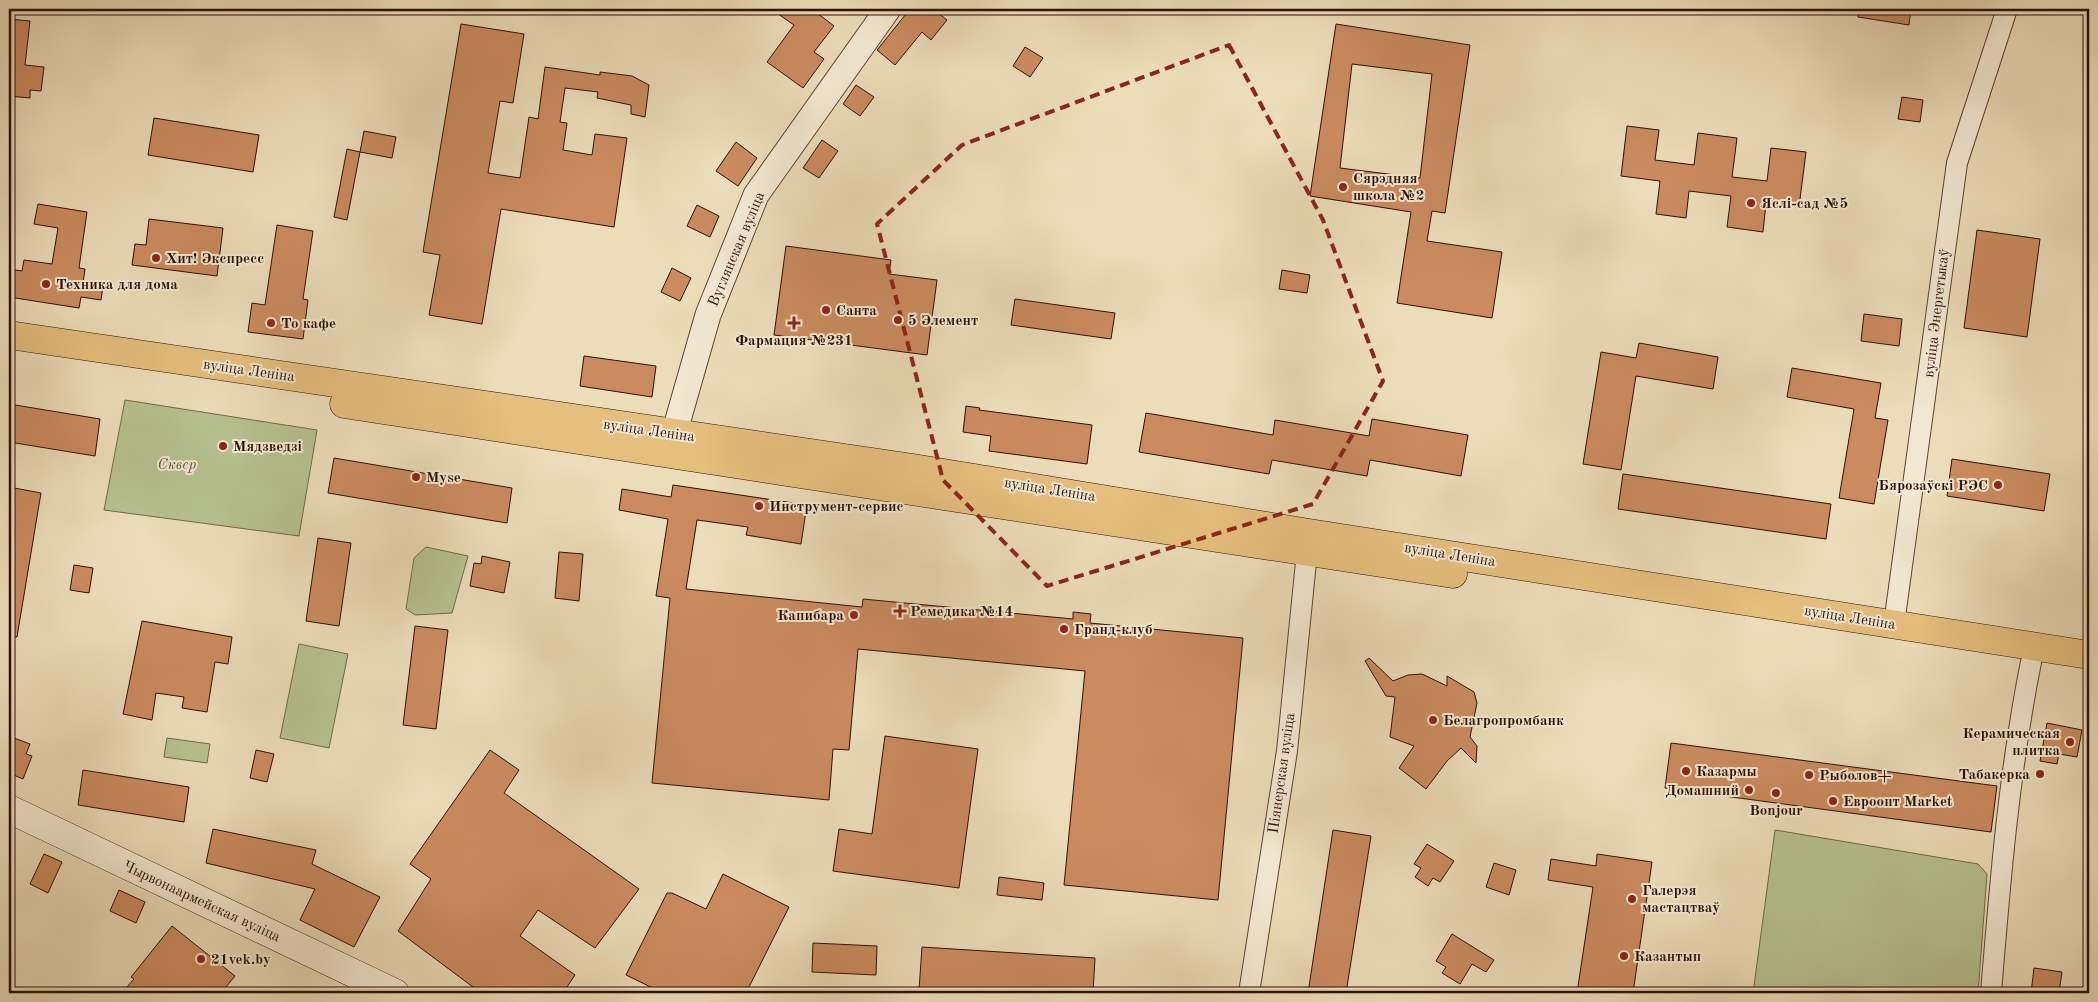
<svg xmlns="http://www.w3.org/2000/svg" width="2098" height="1002" font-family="'Old Standard TT',serif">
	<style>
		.green { fill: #b6c191; stroke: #72684a }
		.building { fill: #cb8b5f; stroke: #2e0f04; fill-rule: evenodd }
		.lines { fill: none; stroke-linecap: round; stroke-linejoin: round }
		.minor-casing { stroke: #5e4232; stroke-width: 22 }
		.tertiary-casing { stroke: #5e4232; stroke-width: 27 }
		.secondary-casing { stroke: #2e0f04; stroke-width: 29 }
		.primary-casing { stroke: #2e0f04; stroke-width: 29 }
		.minor { stroke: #f3e9d2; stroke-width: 20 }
		.tertiary { stroke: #f3e9d2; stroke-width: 25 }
		.secondary { stroke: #f3e9d2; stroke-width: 28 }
		.primary { stroke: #e6be7d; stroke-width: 28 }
		.marked { fill: none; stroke: #8f2418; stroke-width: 4; stroke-dasharray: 10 6; stroke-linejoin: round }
		.poi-dot { fill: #8f2418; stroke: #f3e9d2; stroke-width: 2 }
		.labels { text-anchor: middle; stroke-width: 4; stroke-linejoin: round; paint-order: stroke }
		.poi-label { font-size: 15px; font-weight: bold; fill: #2e0f04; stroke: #f3e9d2; text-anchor: start }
		.street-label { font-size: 15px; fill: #2e0f04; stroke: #f3e9d2 }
		.park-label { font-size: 15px; font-style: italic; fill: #5e4d35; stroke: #f3e9d2 }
	</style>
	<rect width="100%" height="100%" fill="#ecddba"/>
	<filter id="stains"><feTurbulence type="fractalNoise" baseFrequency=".004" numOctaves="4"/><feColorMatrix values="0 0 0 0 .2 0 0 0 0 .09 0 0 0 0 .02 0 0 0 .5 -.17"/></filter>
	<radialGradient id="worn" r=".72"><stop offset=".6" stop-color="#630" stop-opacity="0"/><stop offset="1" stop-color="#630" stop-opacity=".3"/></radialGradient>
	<path class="green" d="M 125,400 L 317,430 L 299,536 L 104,510 Z
		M 426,547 L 468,556 L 452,613 L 415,615 L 406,609 L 414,558 Z
		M 299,644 L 348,654 L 329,748 L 280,738 Z
		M 167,738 L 210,744 L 207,763 L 164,757 Z
		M 1775,830 L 1978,864 L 1987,874 L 1978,993 L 1753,993 Z"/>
	<path class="building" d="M 771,9 L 812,9 L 834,26 L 814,52 L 824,59 L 803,88 L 767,62 L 794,25 Z
		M 910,9 L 933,9 L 947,20 L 931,40 L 922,32 L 895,65 L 877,50 Z
		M 1858,9 L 1911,9 L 1909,25 L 1858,17 Z
		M 9,19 L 30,21 L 25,65 L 44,67 L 41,91 L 30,90 L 30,98 L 9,96 Z
		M 461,24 L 524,34 L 513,103 L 500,101 L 488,173 L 520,178 L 529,117 L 538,119 L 545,67 L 600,75 L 600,72 L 632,76 L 649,85 L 645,117 L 631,114 L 631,105 L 597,98 L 598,92 L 565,88 L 560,122 L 567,123 L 563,150 L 592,155 L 595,134 L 627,138 L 614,227 L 501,209 L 482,324 L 429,315 L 440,255 L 423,252 Z
		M 1336,24 L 1470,45 L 1445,213 L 1432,211 L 1427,241 L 1502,252 L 1492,318 L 1397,303 L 1411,212 L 1310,196 ZM 1352,64 L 1432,74 L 1420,178 L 1340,168 Z
		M 1025,47 L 1043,58 L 1030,77 L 1013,66 Z
		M 856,85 L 874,97 L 860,116 L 843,104 Z
		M 1902,97 L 1923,100 L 1920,122 L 1898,119 Z
		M 154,118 L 259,135 L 253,172 L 148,155 Z
		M 1627,126 L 1659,130 L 1655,160 L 1694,165 L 1698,133 L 1737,138 L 1732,177 L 1767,181 L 1771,148 L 1806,152 L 1799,207 L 1766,203 L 1763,232 L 1727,227 L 1731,196 L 1689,191 L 1686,218 L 1656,214 L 1660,181 L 1621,176 Z
		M 364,131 L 396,137 L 392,158 L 360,152 Z
		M 822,140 L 838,151 L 819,178 L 803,168 Z
		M 736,142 L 757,158 L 738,186 L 716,171 Z
		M 347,149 L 360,152 L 347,220 L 334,217 Z
		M 38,204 L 87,212 L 79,268 L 85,269 L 83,283 L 103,286 L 101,300 L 81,297 L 79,308 L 9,297 L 9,269 L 22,271 L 24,260 L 52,264 L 58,228 L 34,224 Z
		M 697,205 L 719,216 L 710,237 L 687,226 Z
		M 149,219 L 223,228 L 217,276 L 132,265 L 135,244 L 146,245 Z
		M 277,225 L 313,231 L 303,299 L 308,300 L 303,339 L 248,332 L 252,303 L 265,305 Z
		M 1977,230 L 2040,239 L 2027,337 L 1964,328 Z
		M 786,246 L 891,260 L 889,274 L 937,280 L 927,355 L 774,335 Z
		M 672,268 L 691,278 L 680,301 L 661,292 Z
		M 1282,270 L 1310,275 L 1307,293 L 1279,289 Z
		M 1015,299 L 1115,313 L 1111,339 L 1011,325 Z
		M 1864,314 L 1902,319 L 1899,346 L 1861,341 Z
		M 1639,343 L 1718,357 L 1713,389 L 1636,376 L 1621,470 L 1583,464 L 1601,352 L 1636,358 Z
		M 584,356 L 656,366 L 652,397 L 580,386 Z
		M 1792,368 L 1881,383 L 1875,418 L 1888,420 L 1874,504 L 1839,498 L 1854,409 L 1787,397 Z
		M 9,404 L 100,419 L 95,456 L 9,442 Z
		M 966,406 L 980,408 L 979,410 L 1092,425 L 1087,464 L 989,451 L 991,436 L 963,432 Z
		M 1146,413 L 1273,435 L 1275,420 L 1369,436 L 1372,419 L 1468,435 L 1461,476 L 1370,460 L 1367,476 L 1272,460 L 1269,474 L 1139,452 Z
		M 334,458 L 512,488 L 507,523 L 328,493 Z
		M 1952,459 L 2050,474 L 2044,511 L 1947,496 Z
		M 1623,474 L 1831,504 L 1826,539 L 1618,509 Z
		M 673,485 L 807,505 L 801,544 L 746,535 L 748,527 L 697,520 L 686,589 L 862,607 L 863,599 L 1073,619 L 1073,612 L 1091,614 L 1090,623 L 1243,638 L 1218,900 L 1064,885 L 1085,671 L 858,649 L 849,750 L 833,749 L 829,800 L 652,783 L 670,598 L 656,596 L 668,519 L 619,510 L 622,489 L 671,497 Z
		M 9,487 L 41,493 L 17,637 L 9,637 Z
		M 318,538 L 351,543 L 339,626 L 306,621 Z
		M 559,552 L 583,554 L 579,601 L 555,598 Z
		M 482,556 L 510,562 L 504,593 L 470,586 L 474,563 L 481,564 Z
		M 74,565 L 93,568 L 89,593 L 70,590 Z
		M 142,621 L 232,637 L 228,664 L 215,662 L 207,712 L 182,708 L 184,697 L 156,693 L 152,720 L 123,714 Z
		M 415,626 L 448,630 L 436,729 L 403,725 Z
		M 1369,658 L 1393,681 L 1408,675 L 1422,674 L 1447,686 L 1447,676 L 1474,692 L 1477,703 L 1470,737 L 1477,746 L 1476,763 L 1461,748 L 1447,761 L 1426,789 L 1399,768 L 1414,746 L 1390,737 L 1395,697 L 1386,696 L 1365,661 Z
		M 2047,723 L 2082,730 L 2077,757 L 2059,754 L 2057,764 L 2040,761 Z
		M 9,736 L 30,744 L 26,754 L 32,756 L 23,779 L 9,773 Z
		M 885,736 L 978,749 L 959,888 L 833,871 L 839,829 L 872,834 Z
		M 1671,743 L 1997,786 L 1991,832 L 1665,788 Z
		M 256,750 L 274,754 L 267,782 L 250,778 Z
		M 490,750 L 519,770 L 504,793 L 639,889 L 595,948 L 538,910 L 520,936 L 575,975 L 563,993 L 481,993 L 398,931 L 431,879 L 410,864 Z
		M 83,770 L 189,787 L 184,822 L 78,805 Z
		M 213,829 L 316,850 L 312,864 L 380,897 L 354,947 L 300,920 L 315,889 L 206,863 Z
		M 1333,830 L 1371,836 L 1346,993 L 1308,993 Z
		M 1427,844 L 1454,861 L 1440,882 L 1433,878 L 1428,886 L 1415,877 L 1421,868 L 1414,864 Z
		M 44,854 L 62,862 L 48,893 L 30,884 Z
		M 1597,854 L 1652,862 L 1633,993 L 1577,993 L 1593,887 L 1548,880 L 1551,859 L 1596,866 Z
		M 1494,863 L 1516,870 L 1509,895 L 1486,887 Z
		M 723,874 L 789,907 L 746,993 L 663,993 L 626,975 L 667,893 L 672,893 L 706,909 Z
		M 999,877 L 1044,883 L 1042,900 L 997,895 Z
		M 119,890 L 145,902 L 136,923 L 110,911 Z
		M 172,926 L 235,976 L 221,993 L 122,993 L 134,979 L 131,977 Z
		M 1452,934 L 1494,960 L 1486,972 L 1472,964 L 1460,984 L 1442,973 L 1446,967 L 1436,961 Z
		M 813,943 L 877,946 L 876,975 L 812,972 Z
		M 922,947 L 1095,958 L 1093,993 L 964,993 L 919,990 Z
		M 2034,968 L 2062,972 L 2059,993 L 2031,993 Z"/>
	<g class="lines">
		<g class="minor-casing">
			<path id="minor" d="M 1894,624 L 1957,163 L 2007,9
				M 1249,993 L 1287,751 L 1307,552
				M 1991,993 C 2000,882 2009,772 2031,662"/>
		</g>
		<g class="tertiary-casing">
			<path id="tertiary" d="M 674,434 L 708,315 L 756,195 L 888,9"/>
		</g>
		<g class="secondary-casing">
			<path id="secondary" d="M 9,809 L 395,993"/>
		</g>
		<g class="primary-casing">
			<path id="primary" d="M 9,335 L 913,468 L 1309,533 L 2089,655
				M 344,404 L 1453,574"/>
		</g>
		<use href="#minor" class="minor"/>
		<use href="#tertiary" class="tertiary"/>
		<use href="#secondary" class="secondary"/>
		<use href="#primary" class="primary"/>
	</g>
	<path class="marked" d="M 1229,45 L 1323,220 L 1383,381 L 1313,504 L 1047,586 L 943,480 L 877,224 L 962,145 Z"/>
	<g class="poi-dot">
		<circle cx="1343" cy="187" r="5"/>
		<circle cx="1751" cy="203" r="5"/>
		<circle cx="156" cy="258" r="5"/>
		<circle cx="46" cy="284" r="5"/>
		<circle cx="826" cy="310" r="5"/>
		<circle cx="898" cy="320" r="5"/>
		<circle cx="271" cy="323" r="5"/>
		<path d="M791.5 315.5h5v5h5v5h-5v5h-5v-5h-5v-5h5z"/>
		<circle cx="223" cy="446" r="5"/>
		<circle cx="416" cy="477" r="5"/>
		<circle cx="1998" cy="485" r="5"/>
		<circle cx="759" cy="506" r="5"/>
		<path d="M897.5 603.5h5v5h5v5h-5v5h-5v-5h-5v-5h5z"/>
		<circle cx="854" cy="615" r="5"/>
		<circle cx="1064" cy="629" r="5"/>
		<circle cx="1433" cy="720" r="5"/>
		<circle cx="2070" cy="742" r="5"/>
		<circle cx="1686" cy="771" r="5"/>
		<circle cx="2040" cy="774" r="5"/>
		<circle cx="1809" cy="775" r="5"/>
		<circle cx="1749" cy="790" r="5"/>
		<circle cx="1776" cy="793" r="5"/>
		<circle cx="1833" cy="801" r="5"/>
		<circle cx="1632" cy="899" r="5"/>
		<circle cx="1624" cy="956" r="5"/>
		<circle cx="201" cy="959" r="5"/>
	</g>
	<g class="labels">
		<g class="poi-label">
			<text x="1353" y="183">Сярэдняя<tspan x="1353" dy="17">школа №2</tspan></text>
			<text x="1761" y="208">Яслі-сад №5</text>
			<text x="166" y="263">Хит! Экспресс</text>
			<text x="56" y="289">Техника для дома</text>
			<text x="836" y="315">Санта</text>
			<text x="908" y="325">5 Элемент</text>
			<text x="281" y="328">То кафе</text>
			<text x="794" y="345" text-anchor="middle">Фармация №231</text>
			<text x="233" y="451">Мядзведзі</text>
			<text x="426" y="482">Myse</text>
			<text x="1988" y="490" text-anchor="end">Бярозаўскі РЭС</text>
			<text x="769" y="511">Инструмент-сервис</text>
			<text x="910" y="616">Ремедика №14</text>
			<text x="844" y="620" text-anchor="end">Капибара</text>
			<text x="1074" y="634">Гранд-клуб</text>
			<text x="1443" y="725">Белагропромбанк</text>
			<text x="2060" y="738" text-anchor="end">Керамическая<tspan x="2060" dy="17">плитка</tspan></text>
			<text x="1696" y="776">Казармы</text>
			<text x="2030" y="779" text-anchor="end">Табакерка</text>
			<text x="1819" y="780">Рыболов+</text>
			<text x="1739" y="795" text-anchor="end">Домашний</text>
			<text x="1843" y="806">Евроопт Market</text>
			<text x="1776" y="815" text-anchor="middle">Bonjour</text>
			<text x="1642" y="895">Галерэя<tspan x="1642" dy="17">мастацтваў</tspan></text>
			<text x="1634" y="961">Казантып</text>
			<text x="211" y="964">21vek.by</text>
		</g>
		<g class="street-label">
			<text transform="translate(736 249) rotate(-67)" y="5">Вуглянская вуліца</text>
			<text transform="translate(1936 313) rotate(-83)" y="5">вуліца Энергетыкаў</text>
			<text transform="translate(249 370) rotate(8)" y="5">вуліца Леніна</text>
			<text transform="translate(649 430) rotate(8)" y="5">вуліца Леніна</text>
			<text transform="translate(1050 489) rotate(9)" y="5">вуліца Леніна</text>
			<text transform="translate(1450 554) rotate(9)" y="5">вуліца Леніна</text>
			<text transform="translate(1850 617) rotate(9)" y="5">вуліца Леніна</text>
			<text transform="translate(1281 773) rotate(-82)" y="5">Піянерская вуліца</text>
			<text transform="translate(202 901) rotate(25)" y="5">Чырвонаармейская вуліца</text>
		</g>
		<g class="park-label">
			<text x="177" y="469">Сквер</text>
		</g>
	</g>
	<rect width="2098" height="1002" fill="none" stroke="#ecddba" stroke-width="30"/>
	<rect x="10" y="10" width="2078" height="982" fill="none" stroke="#2e0f04" stroke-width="2.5"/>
	<rect x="15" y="15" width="2068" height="972" fill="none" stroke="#2e0f04"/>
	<rect width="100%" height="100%" filter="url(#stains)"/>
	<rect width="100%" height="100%" fill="url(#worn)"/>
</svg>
